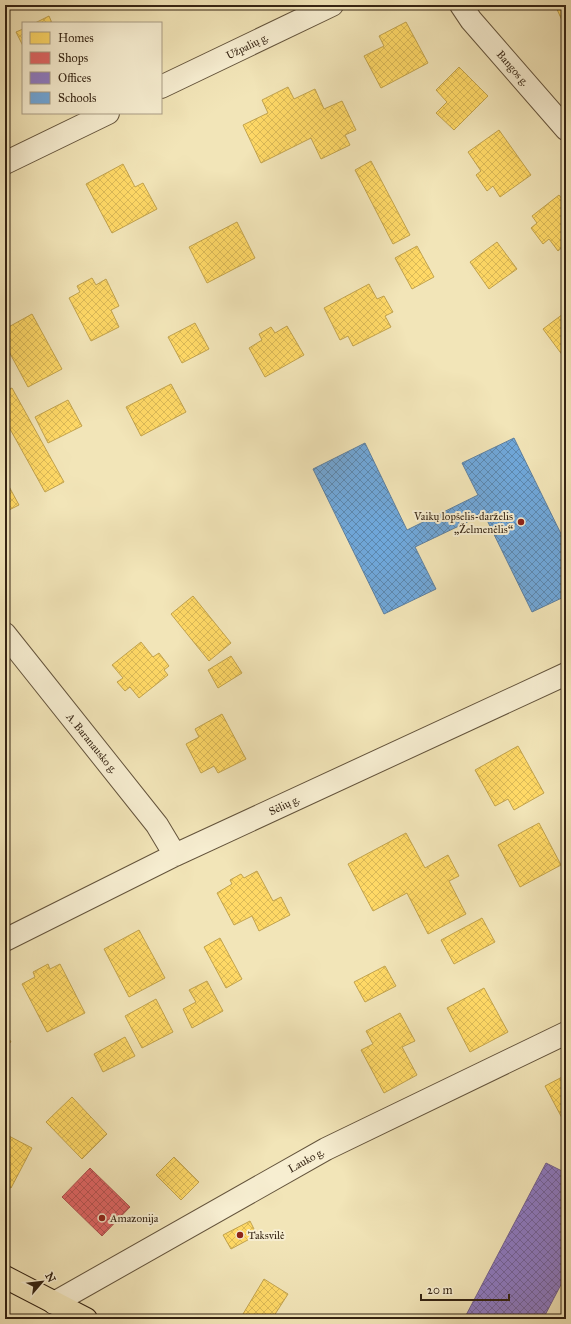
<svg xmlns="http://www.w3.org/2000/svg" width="571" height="1324" font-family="'IM FELL Great Primer',serif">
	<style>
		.homes { fill: url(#homes-cross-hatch); stroke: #c2a34d }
		.shops { fill: url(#shops-cross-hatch); stroke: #ad524d }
		.offices { fill: url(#offices-cross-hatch); stroke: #73628e }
		.schools { fill: url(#schools-cross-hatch); stroke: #5e80a0 }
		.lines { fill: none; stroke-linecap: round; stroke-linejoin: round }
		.street-casing { stroke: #64543c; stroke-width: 24 }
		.primary-casing { stroke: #352413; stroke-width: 24 }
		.street { stroke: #f7eed1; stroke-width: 22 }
		.primary { stroke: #f2e5b8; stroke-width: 22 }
		.poi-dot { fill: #8f2418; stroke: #f7eed1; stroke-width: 1.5 }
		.labels { text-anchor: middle; stroke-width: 4; stroke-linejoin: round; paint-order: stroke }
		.street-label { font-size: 11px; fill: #352413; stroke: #f7eed1 }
		.poi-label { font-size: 11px; fill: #352413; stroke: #f7eed1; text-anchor: start }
	</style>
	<defs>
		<pattern id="homes-cross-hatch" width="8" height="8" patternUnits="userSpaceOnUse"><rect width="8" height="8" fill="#ffd966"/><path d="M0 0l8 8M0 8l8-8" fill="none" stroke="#dbba58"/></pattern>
		<pattern id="shops-cross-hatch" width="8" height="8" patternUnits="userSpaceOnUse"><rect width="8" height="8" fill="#e06666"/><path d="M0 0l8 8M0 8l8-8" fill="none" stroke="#b65453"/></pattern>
		<pattern id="offices-cross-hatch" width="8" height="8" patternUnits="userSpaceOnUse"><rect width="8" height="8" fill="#8e7cc3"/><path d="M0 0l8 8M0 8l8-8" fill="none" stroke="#75659d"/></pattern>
		<pattern id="schools-cross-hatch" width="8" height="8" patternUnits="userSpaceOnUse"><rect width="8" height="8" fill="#6fa8dc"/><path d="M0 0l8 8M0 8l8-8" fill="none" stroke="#5c89b1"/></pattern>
	</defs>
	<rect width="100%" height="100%" fill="#f2e5b8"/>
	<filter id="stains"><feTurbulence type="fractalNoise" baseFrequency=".005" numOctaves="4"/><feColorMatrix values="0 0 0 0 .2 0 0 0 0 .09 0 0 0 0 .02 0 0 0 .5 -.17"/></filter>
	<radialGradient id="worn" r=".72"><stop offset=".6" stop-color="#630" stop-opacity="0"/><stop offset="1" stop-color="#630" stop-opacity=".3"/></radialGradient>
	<path class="homes" d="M 190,5 L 201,5 L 193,9 Z
		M 555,5 L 566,5 L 566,29 Z
		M 49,16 L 52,23 L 35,23 Z
		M 406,22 L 428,63 L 381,88 L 364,56 L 384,46 L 379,36 Z
		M 23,29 L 23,46 L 16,32 Z
		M 459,67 L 488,96 L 454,130 L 436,113 L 447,102 L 436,90 Z
		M 288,87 L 294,99 L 315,89 L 324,109 L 342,101 L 356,130 L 345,135 L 350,145 L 321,159 L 311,138 L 261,163 L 243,125 L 268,113 L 262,100 Z
		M 499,130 L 531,175 L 500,197 L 493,186 L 487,191 L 476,175 L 481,171 L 468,152 Z
		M 371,161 L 410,235 L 393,244 L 355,170 Z
		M 123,164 L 135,187 L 143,183 L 157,209 L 112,233 L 86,184 Z
		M 559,195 L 566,204 L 566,244 L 558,251 L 549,239 L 543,244 L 531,228 L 537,223 L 532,216 Z
		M 237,222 L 255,258 L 207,283 L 189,247 Z
		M 497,242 L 517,269 L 489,289 L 470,262 Z
		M 417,246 L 434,277 L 412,289 L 395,258 Z
		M 92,278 L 96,285 L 106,279 L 119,306 L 111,310 L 119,327 L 91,341 L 69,298 L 80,292 L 77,286 Z
		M 369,284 L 377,299 L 384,296 L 393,312 L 385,316 L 391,327 L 353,346 L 348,336 L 340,340 L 324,308 Z
		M 32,314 L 62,369 L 28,387 L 5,344 L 5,329 Z
		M 563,314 L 566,319 L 566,360 L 543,329 Z
		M 195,323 L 209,349 L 182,363 L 168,337 Z
		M 287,326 L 304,355 L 265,377 L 249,348 L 262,340 L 259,334 L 271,327 L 275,333 Z
		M 171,384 L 186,412 L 141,436 L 126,407 Z
		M 12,388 L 64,482 L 45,492 L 5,420 L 5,391 Z
		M 68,400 L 82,426 L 48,443 L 35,417 Z
		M 5,479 L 19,505 L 5,512 Z
		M 193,596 L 231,643 L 209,661 L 171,614 Z
		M 141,642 L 153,657 L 159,653 L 169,666 L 164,670 L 168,675 L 139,698 L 130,687 L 125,691 L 117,682 L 123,678 L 112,665 Z
		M 231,656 L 242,673 L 218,688 L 208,670 Z
		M 222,714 L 246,759 L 218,773 L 214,766 L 201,773 L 186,744 L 199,737 L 195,729 Z
		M 518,746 L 544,793 L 514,810 L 508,799 L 495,806 L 475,770 Z
		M 539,823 L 561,865 L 520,887 L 498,845 Z
		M 406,833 L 425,868 L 448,855 L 459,876 L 449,881 L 466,914 L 428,934 L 407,893 L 373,911 L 348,864 Z
		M 257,871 L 273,901 L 281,897 L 290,915 L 259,931 L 252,916 L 234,925 L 217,893 L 232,884 L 230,880 L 241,874 L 244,878 Z
		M 482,918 L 495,942 L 454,964 L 441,940 Z
		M 139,930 L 165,978 L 129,997 L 104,949 Z
		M 220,938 L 242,979 L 226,988 L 204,947 Z
		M 48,964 L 50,969 L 60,964 L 85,1013 L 47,1032 L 22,984 L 35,977 L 33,972 Z
		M 385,966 L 396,986 L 365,1002 L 354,982 Z
		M 207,981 L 223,1011 L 192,1028 L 183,1009 L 196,1002 L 189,990 Z
		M 484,988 L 508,1032 L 470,1052 L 447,1008 Z
		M 156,999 L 173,1032 L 142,1048 L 125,1016 Z
		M 400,1013 L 415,1041 L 402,1047 L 417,1075 L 384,1093 L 361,1050 L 373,1044 L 366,1031 Z
		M 5,1032 L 11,1042 L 5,1045 Z
		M 125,1037 L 135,1056 L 103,1072 L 94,1054 Z
		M 566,1075 L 566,1116 L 562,1118 L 545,1086 Z
		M 72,1097 L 107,1134 L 82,1159 L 46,1122 Z
		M 5,1134 L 32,1148 L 11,1188 L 5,1185 Z
		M 174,1157 L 199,1182 L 181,1200 L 156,1175 Z
		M 250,1221 L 257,1235 L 231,1249 L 223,1235 Z
		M 264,1279 L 288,1294 L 272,1319 L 251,1319 L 243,1314 Z"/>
	<path class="shops" d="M 90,1168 L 130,1207 L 102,1236 L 62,1197 Z"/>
	<path class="offices" d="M 546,1163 L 566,1173 L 566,1275 L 543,1319 L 464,1319 Z"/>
	<path class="schools" d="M 514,438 L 566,544 L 566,596 L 532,612 L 484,514 L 415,547 L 436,589 L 384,614 L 313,469 L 365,443 L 407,530 L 478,495 L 462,463 Z"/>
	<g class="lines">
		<g class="street-casing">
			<path id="street" d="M 461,5 L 471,20 L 566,129
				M 161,87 L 332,5
				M 5,163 L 108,113
				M 5,634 L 157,825 L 175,855
				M 5,940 L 175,855 L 566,674
				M 54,1303 L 326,1149 L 566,1033"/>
		</g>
		<g class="primary-casing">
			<path id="primary" d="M 5,1277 L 86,1319"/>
		</g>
		<use href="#street" class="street"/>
		<use href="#primary" class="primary"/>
	</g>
	<g class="poi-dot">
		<circle cx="521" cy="522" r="4"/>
		<circle cx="102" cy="1218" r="4"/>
		<circle cx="240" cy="1235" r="4"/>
	</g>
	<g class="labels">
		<g class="street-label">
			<text transform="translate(247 46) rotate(-26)" y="4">Užpalių g.</text>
			<text transform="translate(513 68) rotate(49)" y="4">Bangos g.</text>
			<text transform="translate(92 743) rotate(51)" y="4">A. Baranausko g.</text>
			<text transform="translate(284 805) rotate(-25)" y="4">Sėlių g.</text>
			<text transform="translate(306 1160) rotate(-29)" y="4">Lauko g.</text>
		</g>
		<g class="poi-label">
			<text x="513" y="520" text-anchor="end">Vaikų lopšelis-darželis<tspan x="513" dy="13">„Želmenėlis“</tspan></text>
			<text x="110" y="1222">Amazonija</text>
			<text x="248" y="1239">Taksvilė</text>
		</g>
	</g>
	<rect width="571" height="1324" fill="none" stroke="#f2e5b8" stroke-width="20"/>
	<rect x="6" y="6" width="559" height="1312" fill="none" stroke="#352413" stroke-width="2"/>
	<rect x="10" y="10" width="551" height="1304" fill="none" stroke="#352413"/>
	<rect x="22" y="22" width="140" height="92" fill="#f7eed1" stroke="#a99d85"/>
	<rect x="30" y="32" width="20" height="12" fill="#ffd966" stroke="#a99d85"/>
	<text x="58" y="42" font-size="12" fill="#352413">Homes</text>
	<rect x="30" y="52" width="20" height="12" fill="#e06666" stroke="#a99d85"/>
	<text x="58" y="62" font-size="12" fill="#352413">Shops</text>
	<rect x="30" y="72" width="20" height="12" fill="#8e7cc3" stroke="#a99d85"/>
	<text x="58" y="82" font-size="12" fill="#352413">Offices</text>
	<rect x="30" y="92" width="20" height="12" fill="#6fa8dc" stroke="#a99d85"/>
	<text x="58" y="102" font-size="12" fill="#352413">Schools</text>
	<g transform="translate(42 1282) rotate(62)" stroke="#f7eed1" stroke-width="3" paint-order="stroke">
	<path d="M0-3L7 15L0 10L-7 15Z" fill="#352413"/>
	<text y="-6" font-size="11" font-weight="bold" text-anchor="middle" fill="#352413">N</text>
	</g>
	<path d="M421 1294v6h88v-6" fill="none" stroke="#352413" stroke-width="2"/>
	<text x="427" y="1294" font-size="12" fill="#352413" stroke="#f7eed1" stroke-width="3" paint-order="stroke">20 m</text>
	<rect width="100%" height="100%" filter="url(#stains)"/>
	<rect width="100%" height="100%" fill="url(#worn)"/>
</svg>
